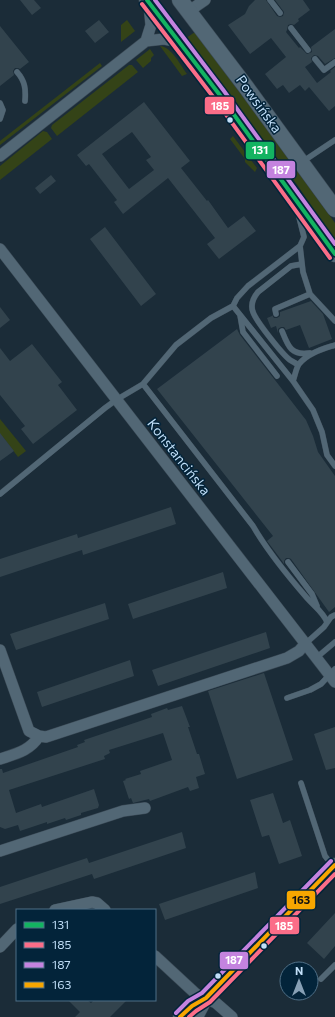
<svg xmlns="http://www.w3.org/2000/svg" width="335" height="1017" font-family="Commissioner,sans-serif">
	<style>
		.green { fill: #344317 }
		.building { fill: #32434d; fill-rule: evenodd }
		.lines { fill: none; stroke-linecap: round; stroke-linejoin: round }
		.service-casing { stroke: #3a4955; stroke-width: 6 }
		.minor-casing { stroke: #3a4955; stroke-width: 12 }
		.tertiary-casing { stroke: #3a4955; stroke-width: 15 }
		.secondary-casing { stroke: #3a4955; stroke-width: 17 }
		.service { stroke: #526775; stroke-width: 5.5 }
		.minor { stroke: #526775; stroke-width: 11 }
		.tertiary { stroke: #526775; stroke-width: 14 }
		.secondary { stroke: #526775; stroke-width: 16 }
		.bus-1-casing { stroke: #03243a; stroke-width: 7 }
		.bus-2-casing { stroke: #03243a; stroke-width: 7 }
		.bus-3-casing { stroke: #03243a; stroke-width: 7 }
		.bus-4-casing { stroke: #03243a; stroke-width: 7 }
		.bus-1 { stroke: #13b361; stroke-width: 4 }
		.bus-2 { stroke: #fb6d88; stroke-width: 4 }
		.bus-3 { stroke: #c483df; stroke-width: 4 }
		.bus-4 { stroke: #f7a600; stroke-width: 4 }
		.bus-dot { fill: #c1dff8; stroke: #03243a; stroke-width: 1.5 }
		.labels { text-anchor: middle; stroke-width: 3; stroke-linejoin: round; paint-order: stroke }
		.street-label { font-size: 14px; fill: #c1dff8; stroke: #03243a }
		.line-badge { stroke: #03243a; stroke-width: 1.5 }
		.badge-label { font-size: 11px; text-anchor: middle; font-weight: bold; fill: #fff }
		.pale-badge-label { font-size: 11px; text-anchor: middle; font-weight: bold; fill: #111 }
	</style>
	<rect width="100%" height="100%" fill="#1b2c38"/>
	<path class="green" d="M 127,20 L 135,31 L 121,42 L 121,25 Z
		M 195,32 L 272,136 L 335,223 L 335,241 L 298,186 L 186,38 Z
		M 160,46 C 171,46 181,66 187,74 L 182,76 Z
		M 150,49 L 154,55 L 151,58 L 151,61 L 143,68 L 136,60 Z
		M 100,63 L 102,66 L 0,145 L 0,141 Z
		M 129,65 L 132,65 L 138,72 L 57,136 L 51,128 L 52,125 Z
		M 43,131 L 47,132 L 52,139 L 0,180 L 0,166 Z
		M 233,136 L 257,168 L 255,172 L 245,162 L 245,159 L 230,139 Z
		M 0,419 L 26,451 L 18,457 L 3,437 L 0,439 Z"/>
	<path class="building" d="M 20,0 L 34,0 L 41,8 L 32,15 Z
		M 255,0 L 266,0 L 277,16 L 280,17 L 283,16 L 284,12 L 275,0 L 303,0 L 310,10 L 298,19 L 299,21 L 294,25 L 291,24 L 288,25 L 287,30 L 286,32 L 299,48 L 300,47 L 307,54 L 312,52 L 311,47 L 335,29 L 335,58 L 325,64 L 318,56 L 314,55 L 311,58 L 312,62 L 305,67 L 317,83 L 331,72 L 330,71 L 335,67 L 335,106 L 329,111 L 309,87 L 305,91 L 300,85 L 289,93 L 283,85 L 277,89 L 265,74 L 286,57 L 271,38 L 250,54 L 228,25 L 245,14 L 249,6 Z
		M 99,20 L 109,32 L 95,43 L 85,31 Z
		M 0,26 L 29,62 L 20,69 L 18,68 L 15,68 L 13,71 L 14,75 L 0,86 Z
		M 144,102 L 190,161 L 181,168 L 207,201 L 208,200 L 228,228 L 244,216 L 256,231 L 219,259 L 207,244 L 215,238 L 168,178 L 123,214 L 114,202 L 117,200 L 89,164 L 86,166 L 77,155 ZM 132,132 L 151,157 L 146,160 L 154,170 L 129,189 L 102,154 Z
		M 51,175 L 56,181 L 40,194 L 35,188 Z
		M 105,227 L 156,294 L 141,306 L 90,239 Z
		M 311,301 L 323,314 L 332,339 L 309,348 L 300,325 L 286,330 L 284,327 L 281,327 L 278,329 L 278,333 L 276,326 L 271,328 L 267,318 L 272,316 L 272,315 L 274,318 L 277,318 L 280,316 L 280,312 Z
		M 0,307 L 10,320 L 0,328 Z
		M 237,329 L 240,335 L 306,420 L 313,436 L 318,452 L 335,476 L 335,607 L 329,612 L 291,559 L 289,558 L 286,558 L 284,561 L 284,564 L 282,561 L 267,541 L 273,536 L 157,389 Z
		M 32,344 L 62,382 L 58,385 L 77,410 L 33,444 L 21,429 L 25,426 L 0,395 L 0,348 L 10,361 Z
		M 0,433 L 14,451 L 0,461 Z
		M 171,507 L 176,524 L 83,555 L 82,550 L 0,577 L 0,559 L 77,534 L 78,538 Z
		M 223,572 L 227,588 L 133,619 L 128,604 Z
		M 105,603 L 109,619 L 16,650 L 10,634 Z
		M 266,632 L 270,648 L 158,686 L 152,670 Z
		M 130,660 L 134,676 L 42,707 L 37,692 Z
		M 264,673 L 293,760 L 237,779 L 208,691 Z
		M 182,706 L 190,727 L 188,727 L 197,754 L 199,754 L 205,774 L 196,777 L 199,788 L 190,791 L 188,787 L 150,801 L 149,799 L 133,803 L 131,798 L 129,799 L 123,781 L 126,780 L 125,779 L 141,774 L 140,771 L 172,760 L 163,733 L 109,750 L 110,753 L 104,756 L 105,759 L 9,790 L 16,813 L 41,804 L 42,807 L 94,789 L 99,805 L 98,808 L 81,813 L 81,815 L 66,820 L 65,818 L 47,824 L 47,822 L 20,831 L 18,825 L 5,829 L 0,827 L 0,769 L 2,769 L 3,773 L 78,747 L 77,745 L 85,742 L 84,740 L 152,717 L 151,714 L 167,708 L 168,710 Z
		M 335,727 L 335,768 L 326,770 L 314,734 Z
		M 273,793 L 283,823 L 290,820 L 302,856 L 279,864 L 269,835 L 262,837 L 250,800 Z
		M 182,832 L 186,848 L 94,879 L 92,874 L 0,904 L 0,887 L 87,858 L 89,863 Z
		M 255,872 L 258,888 L 165,920 L 159,904 Z
		M 335,913 L 335,946 L 324,959 L 307,943 Z
		M 68,1000 L 87,1000 L 91,1003 L 94,1000 L 127,1000 L 110,1017 L 75,1017 L 80,1012 Z"/>
	<g class="lines">
		<g class="service-casing">
			<path id="service" d="M 270,0 L 280,13
				M 291,28 L 308,50
				M 315,59 L 324,70 L 335,62
				M 17,72 C 25,81 26,89 25,101
				M 0,103 L 3,110 L 0,119
				M 302,162 L 335,140
				M 300,246 L 303,272 L 310,294 L 335,321
				M 233,306 L 293,381 L 313,410 L 322,432 L 327,455 L 335,466
				M 276,314 L 275,309 L 310,294
				M 240,315 L 243,332 L 277,376
				M 282,331 C 288,346 291,356 310,353
				M 298,365 C 296,363 293,362 290,360 C 282,354 256,321 253,312 C 250,304 253,298 258,292 L 291,266 L 302,264
				M 293,381 C 295,376 296,368 299,364 C 308,353 323,349 335,345
				M 143,384 L 253,526 C 268,552 287,575 307,598 C 314,606 323,612 327,622
				M 0,494 L 105,408 L 116,400 L 143,384 L 176,345 L 211,318 L 233,306 L 237,298 L 248,286 L 300,246 L 304,237 L 298,213
				M 288,562 L 312,594 L 317,606
				M 305,644 L 324,627 L 331,617 L 335,615
				M 316,658 L 335,642
				M 287,698 L 310,690 L 321,684 L 335,669
				M 301,783 L 325,856 L 333,866
				M 321,979 L 335,965"/>
		</g>
		<g class="minor-casing">
			<path id="minor" d="M 189,11 L 205,0
				M 146,41 L 151,25 L 149,5
				M 0,156 L 146,41 L 164,39 L 180,42
				M 0,249 L 335,682
				M 0,650 L 29,731 L 39,736 L 46,737 L 287,658 L 299,651 L 305,644
				M 0,759 C 15,754 30,751 39,736
				M 0,851 L 123,811 L 145,808
				M 55,910 L 92,902 L 97,903 L 105,910
				M 0,947 L 17,929
				M 155,956 L 196,994 L 216,1003 L 232,1017"/>
		</g>
		<g class="tertiary-casing">
			<path id="tertiary" d="M 180,1017 L 192,1006 L 206,998 L 335,865
				M 196,1017 L 206,998"/>
		</g>
		<g class="secondary-casing">
			<path id="secondary" d="M 147,0 C 212,83 274,169 335,254
				M 180,0 L 246,87 L 335,209"/>
		</g>
		<use href="#service" class="service"/>
		<use href="#minor" class="minor"/>
		<use href="#tertiary" class="tertiary"/>
		<use href="#secondary" class="secondary"/>
		<g class="bus-1-casing">
			<path id="bus-1" d="M 147,0 L 219,94 L 335,254"/>
		</g>
		<g class="bus-2-casing">
			<path id="bus-2" d="M 142,4 L 214,98 L 330,258
				M 189,1017 L 196,1011 L 210,1002 L 335,874"/>
		</g>
		<g class="bus-3-casing">
			<path id="bus-3" d="M 155,0 L 224,91 L 335,244
				M 176,1013 L 188,1001 L 202,993 L 331,861"/>
		</g>
		<g class="bus-4-casing">
			<path id="bus-4" d="M 180,1017 L 192,1006 L 206,998 L 335,865"/>
		</g>
		<use href="#bus-1" class="bus-1"/>
		<use href="#bus-2" class="bus-2"/>
		<use href="#bus-3" class="bus-3"/>
		<use href="#bus-4" class="bus-4"/>
	</g>
	<g class="bus-dot">
		<circle cx="230" cy="120" r="3.5"/>
		<circle cx="264" cy="946" r="3.5"/>
		<circle cx="218" cy="976" r="3.5"/>
	</g>
	<g class="labels">
		<g class="street-label">
			<text transform="translate(259 104) rotate(54)" y="5">Powsińska</text>
			<text transform="translate(179 457) rotate(52)" y="5">Konstancińska</text>
		</g>
	</g>
	<g class="line-badge">
		<rect x="204" y="96" width="31" height="19" rx="4" fill="#fb6d88"/>
		<rect x="245" y="141" width="30" height="19" rx="4" fill="#13b361"/>
		<rect x="266" y="160" width="30" height="19" rx="4" fill="#c483df"/>
		<rect x="286" y="890" width="30" height="20" rx="4" fill="#f7a600"/>
		<rect x="269" y="916" width="31" height="19" rx="4" fill="#fb6d88"/>
		<rect x="219" y="951" width="30" height="19" rx="4" fill="#c483df"/>
	</g>
	<g class="badge-label">
		<text x="220" y="110">185</text>
		<text x="260" y="154">131</text>
		<text x="281" y="174">187</text>
		<text x="284" y="930">185</text>
		<text x="234" y="964">187</text>
	</g>
	<g class="pale-badge-label">
		<text x="301" y="904">163</text>
	</g>
	<rect x="16" y="909" width="140" height="92" fill="#03243a" stroke="#4f6f86"/>
	<rect x="24" y="922" width="20" height="6" fill="#13b361" stroke="#4f6f86"/>
	<text x="52" y="929" font-size="12" fill="#c1dff8">131</text>
	<rect x="24" y="942" width="20" height="6" fill="#fb6d88" stroke="#4f6f86"/>
	<text x="52" y="949" font-size="12" fill="#c1dff8">185</text>
	<rect x="24" y="962" width="20" height="6" fill="#c483df" stroke="#4f6f86"/>
	<text x="52" y="969" font-size="12" fill="#c1dff8">187</text>
	<rect x="24" y="982" width="20" height="6" fill="#f7a600" stroke="#4f6f86"/>
	<text x="52" y="989" font-size="12" fill="#c1dff8">163</text>
	<g transform="translate(299 981)"><circle r="19" fill="#03243a" stroke="#4f6f86"/>
	<path d="M0-3L7 15L0 10L-7 15Z" fill="#87a0b5"/>
	<text y="-6" font-size="11" font-weight="bold" text-anchor="middle" fill="#c1dff8">N</text>
	</g>
</svg>
